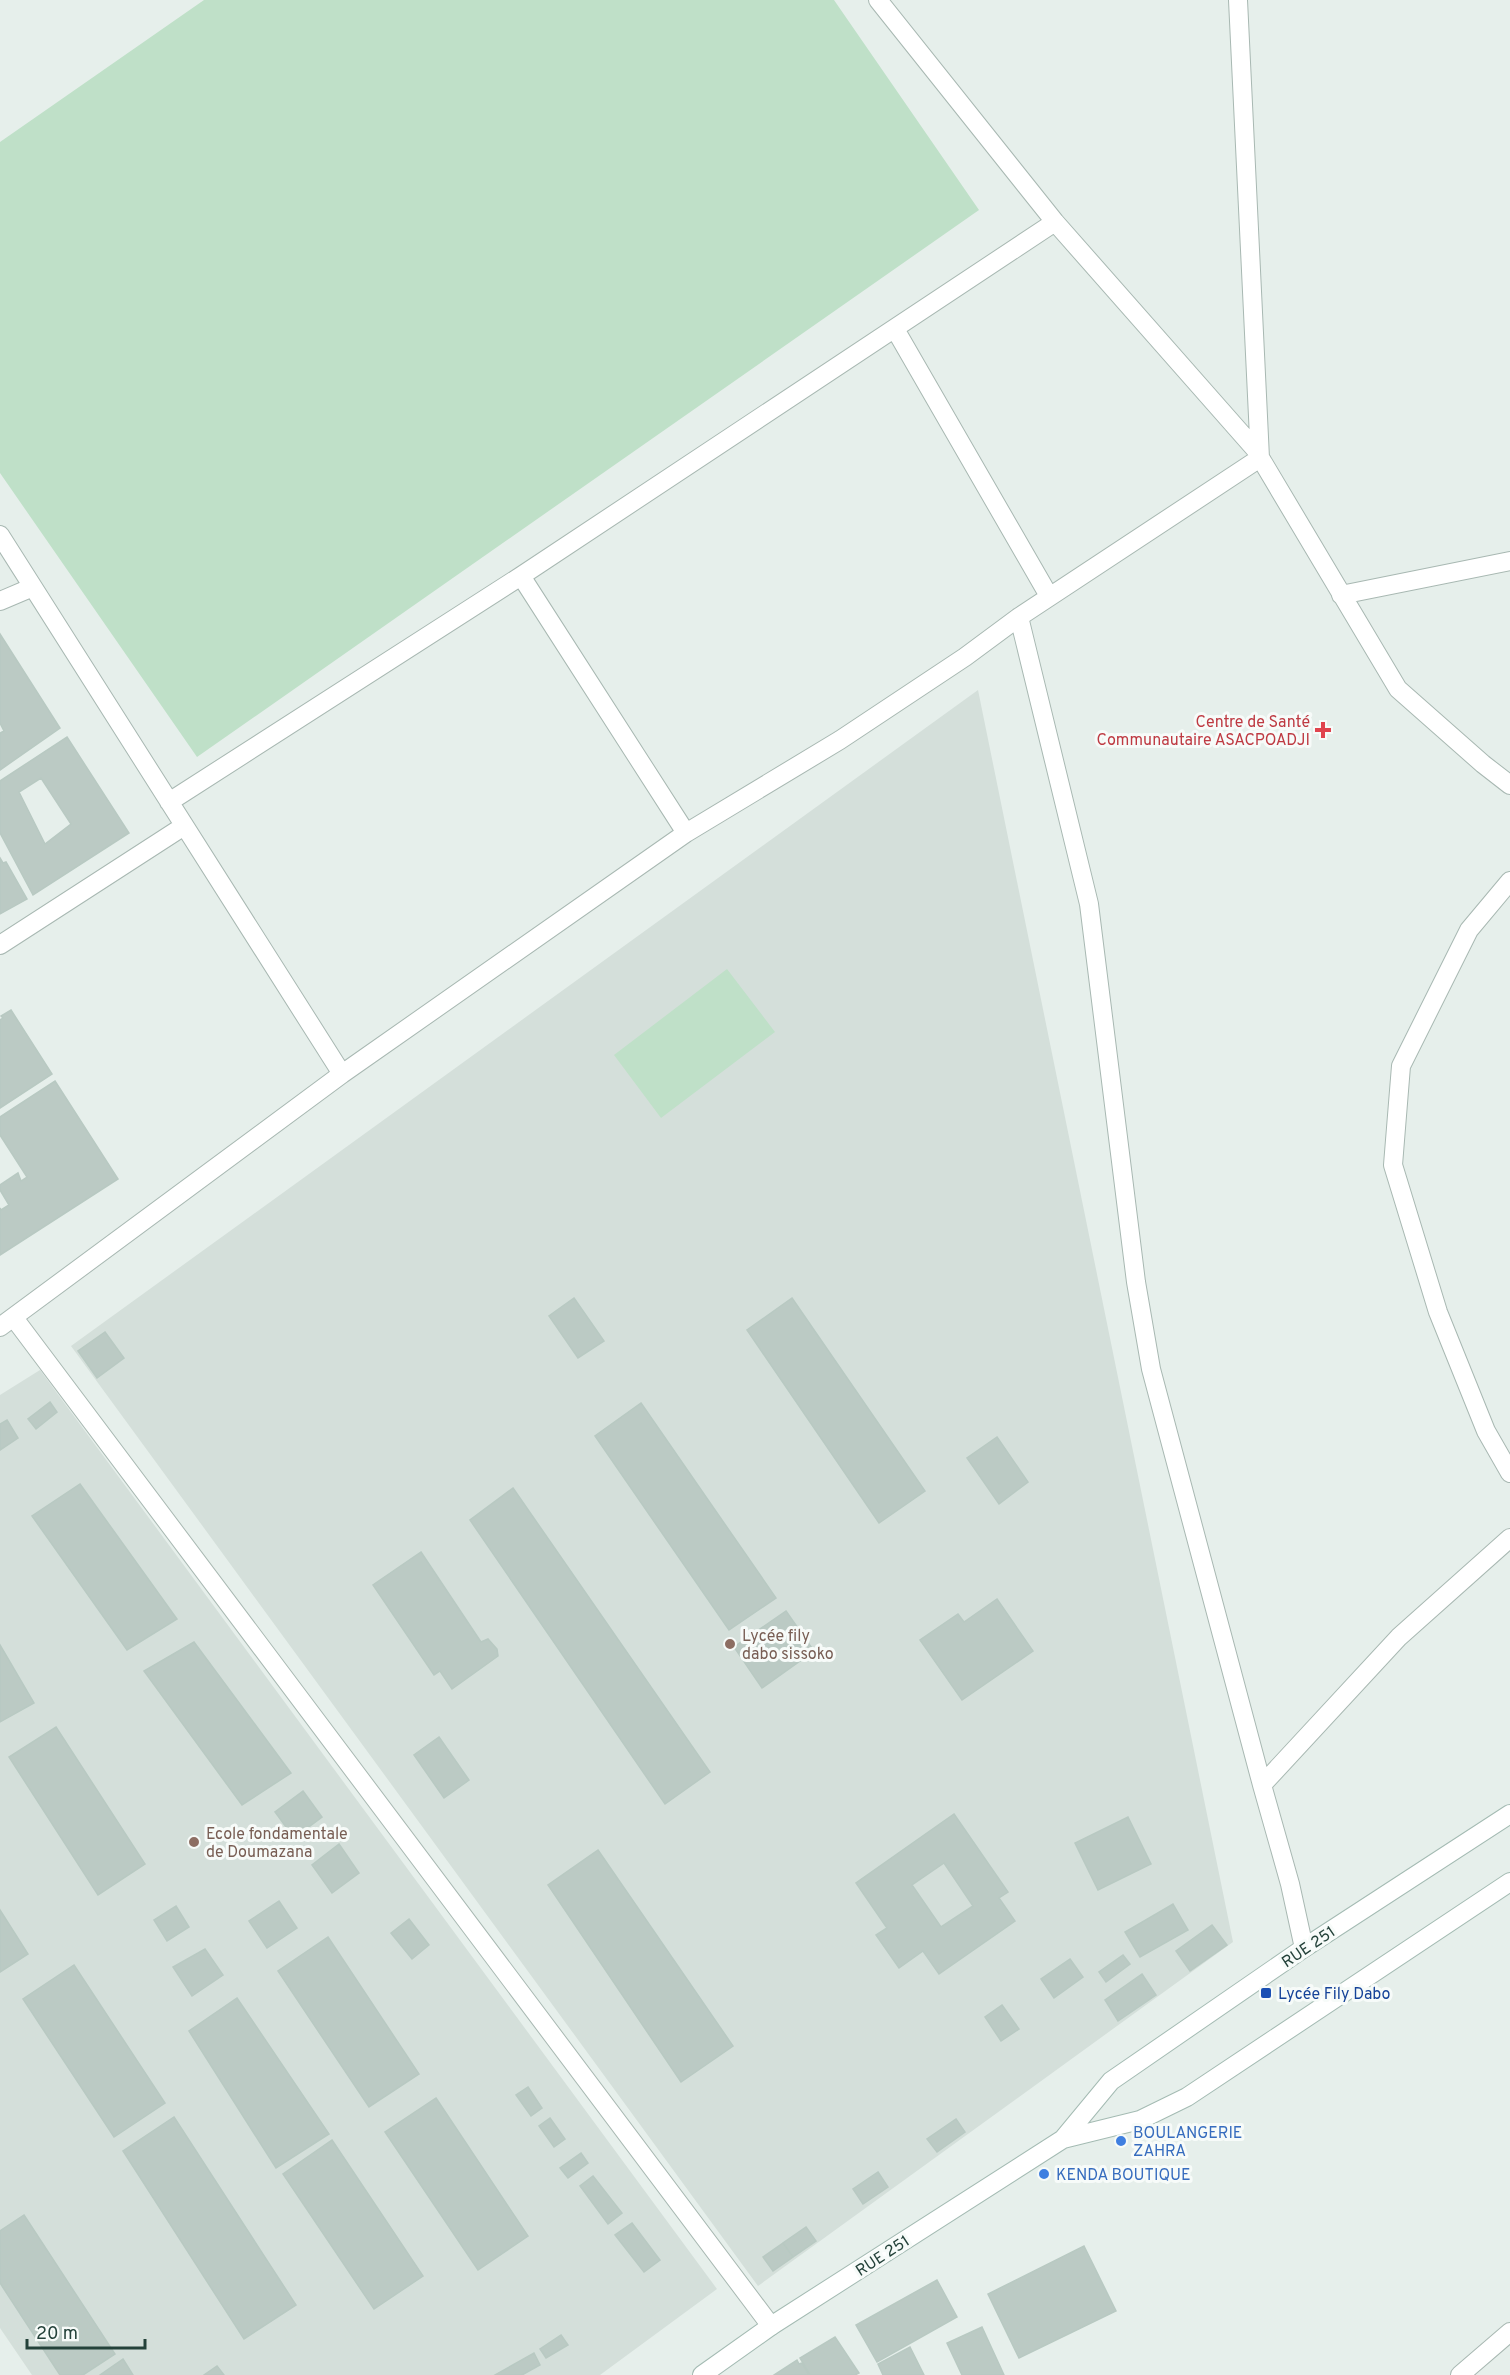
<svg xmlns="http://www.w3.org/2000/svg" width="1510" height="2375" font-family="Overpass,sans-serif">
	<style>
		.built { fill: #d4dfda }
		.pitch { fill: #bfe0c8 }
		.building { fill: #bbcac4; stroke: #b8c9c2; stroke-width: 1.5; fill-rule: evenodd }
		.lines { fill: none; stroke-linecap: round; stroke-linejoin: round }
		.street-casing { stroke: #a8b8b2; stroke-width: 20 }
		.secondary-casing { stroke: #a4bbb3; stroke-width: 20 }
		.street { stroke: #fff; stroke-width: 18 }
		.secondary { stroke: #fff; stroke-width: 18 }
		.health-dot { fill: #e0444e; stroke: #f7fbf9; stroke-width: 2 }
		.education-dot { fill: #8d6e63; stroke: #f7fbf9; stroke-width: 2 }
		.transit-dot { fill: #1a4fb4; stroke: #f7fbf9; stroke-width: 2 }
		.shop-dot { fill: #3f7fe0; stroke: #f7fbf9; stroke-width: 2 }
		.labels { text-anchor: middle; stroke-width: 6; stroke-linejoin: round; paint-order: stroke }
		.health-label { font-size: 16px; fill: #be3a42; stroke: #f7fbf9; text-anchor: end }
		.education-label { font-size: 16px; fill: #785e54; stroke: #f7fbf9; text-anchor: start }
		.street-label { font-size: 16px; fill: #24423a; stroke: #f7fbf9 }
		.transit-label { font-size: 16px; fill: #164399; stroke: #f7fbf9; text-anchor: start }
		.shop-label { font-size: 16px; fill: #366cbe; stroke: #f7fbf9; text-anchor: start }
	</style>
	<rect width="100%" height="100%" fill="#e6efeb"/>
	<path class="built" d="M 978,690 L 1233,1942 L 758,2286 L 71,1346 Z
		M 40,1370 L 717,2289 L 600,2375 L 32,2375 L 0,2328 L 0,1395 Z"/>
	<path class="pitch" d="M 204,0 L 834,0 L 979,210 L 197,757 L 0,473 L 0,142 Z
		M 727,969 L 775,1032 L 661,1118 L 614,1055 Z"/>
	<path class="building" d="M 0,634 L 60,728 L 0,770 L 0,733 L 4,731 L 0,723 Z
		M 67,737 L 129,833 L 33,895 L 0,833 L 0,781 Z
		M 41,778 L 71,824 L 45,844 L 19,792 Z
		M 0,858 L 3,863 L 6,862 L 27,899 L 0,914 Z
		M 11,1010 L 52,1074 L 0,1108 L 0,1020 L 3,1018 L 1,1016 Z
		M 55,1081 L 118,1179 L 0,1255 L 0,1208 L 1,1210 L 9,1205 L 0,1190 L 0,1185 L 18,1173 L 21,1181 L 27,1177 L 0,1135 L 0,1117 Z
		M 574,1298 L 604,1341 L 578,1358 L 549,1316 Z
		M 792,1298 L 925,1491 L 879,1523 L 747,1330 Z
		M 105,1332 L 124,1358 L 97,1378 L 78,1351 Z
		M 50,1402 L 57,1412 L 36,1429 L 28,1419 Z
		M 641,1403 L 776,1598 L 729,1630 L 595,1436 Z
		M 7,1420 L 18,1438 L 0,1450 L 0,1424 Z
		M 997,1437 L 1028,1482 L 999,1504 L 967,1458 Z
		M 80,1484 L 177,1619 L 127,1650 L 32,1516 Z
		M 513,1488 L 710,1772 L 665,1804 L 470,1520 Z
		M 421,1552 L 481,1642 L 488,1639 L 497,1649 L 498,1656 L 452,1689 L 440,1671 L 434,1675 L 373,1585 Z
		M 997,1599 L 1033,1651 L 962,1700 L 920,1640 L 958,1614 L 964,1622 Z
		M 786,1611 L 814,1651 L 762,1688 L 734,1647 Z
		M 194,1642 L 291,1773 L 242,1805 L 144,1671 Z
		M 0,1645 L 34,1703 L 0,1722 Z
		M 56,1727 L 145,1864 L 98,1895 L 9,1757 Z
		M 439,1737 L 469,1780 L 444,1798 L 414,1755 Z
		M 303,1791 L 322,1817 L 294,1838 L 275,1812 Z
		M 954,1814 L 1008,1892 L 999,1898 L 1015,1921 L 939,1974 L 923,1951 L 899,1968 L 876,1935 L 887,1928 L 856,1883 ZM 944,1863 L 973,1906 L 941,1927 L 912,1885 Z
		M 1128,1817 L 1151,1864 L 1098,1890 L 1075,1843 Z
		M 339,1844 L 359,1873 L 332,1893 L 312,1865 Z
		M 598,1850 L 733,2046 L 681,2082 L 548,1885 Z
		M 279,1901 L 297,1928 L 267,1948 L 249,1921 Z
		M 1173,1904 L 1188,1930 L 1140,1957 L 1125,1932 Z
		M 176,1906 L 189,1927 L 167,1941 L 154,1920 Z
		M 0,1910 L 28,1954 L 0,1972 Z
		M 409,1919 L 429,1945 L 412,1959 L 391,1933 Z
		M 1212,1925 L 1227,1945 L 1190,1971 L 1176,1951 Z
		M 328,1937 L 419,2074 L 369,2107 L 278,1971 Z
		M 205,1949 L 223,1975 L 192,1996 L 173,1967 Z
		M 1123,1955 L 1130,1964 L 1106,1982 L 1099,1972 Z
		M 1070,1959 L 1083,1977 L 1054,1998 L 1041,1979 Z
		M 74,1965 L 165,2103 L 114,2137 L 23,1999 Z
		M 1142,1974 L 1156,1995 L 1118,2021 L 1105,2000 Z
		M 237,1998 L 329,2134 L 276,2168 L 189,2031 Z
		M 1002,2005 L 1019,2029 L 1001,2041 L 985,2017 Z
		M 528,2087 L 542,2108 L 531,2116 L 516,2095 Z
		M 436,2098 L 528,2236 L 478,2270 L 385,2132 Z
		M 174,2117 L 296,2305 L 244,2339 L 123,2151 Z
		M 550,2118 L 565,2139 L 554,2147 L 539,2126 Z
		M 956,2119 L 965,2132 L 937,2152 L 927,2139 Z
		M 332,2140 L 423,2276 L 374,2309 L 283,2174 Z
		M 581,2153 L 588,2163 L 568,2178 L 560,2168 Z
		M 878,2172 L 888,2187 L 863,2204 L 853,2189 Z
		M 593,2176 L 622,2213 L 608,2224 L 580,2186 Z
		M 24,2215 L 115,2354 L 83,2375 L 60,2375 L 0,2283 L 0,2231 Z
		M 632,2223 L 660,2260 L 644,2272 L 615,2235 Z
		M 806,2227 L 816,2241 L 793,2257 L 783,2243 Z
		M 783,2243 L 793,2257 L 773,2271 L 763,2257 Z
		M 1084,2246 L 1116,2311 L 1019,2358 L 988,2294 Z
		M 937,2280 L 957,2317 L 877,2362 L 856,2325 Z
		M 982,2327 L 1004,2375 L 962,2375 L 947,2343 Z
		M 561,2335 L 568,2345 L 546,2358 L 540,2349 Z
		M 835,2337 L 859,2373 L 855,2375 L 810,2375 L 800,2358 Z
		M 910,2347 L 924,2375 L 883,2375 L 878,2364 Z
		M 534,2353 L 540,2365 L 522,2375 L 495,2375 Z
		M 123,2359 L 133,2375 L 100,2375 Z
		M 797,2360 L 799,2364 L 802,2363 L 809,2375 L 774,2375 Z
		M 217,2366 L 224,2375 L 204,2375 Z"/>
	<g class="lines">
		<g class="street-casing">
			<path id="street" d="M 878,0 L 1055,222 L 1255,449 L 1398,689 L 1483,764 L 1510,785
				M 895,329 L 1049,596
				M 0,535 L 342,1074
				M 521,576 L 686,833
				M 1341,595 L 1510,561
				M 0,601 L 33,587
				M 1019,617 L 1089,904 L 1136,1282 L 1151,1369 L 1262,1785
				M 169,802 L 521,576 L 1055,222
				M 1510,881 L 1469,930 L 1401,1066 L 1393,1165 L 1438,1312 L 1486,1431 L 1510,1473
				M 0,945 L 184,826
				M 14,1318 L 771,2326
				M 0,1327 L 342,1074 L 686,833 L 840,740 L 965,657 L 1019,617 L 1260,458 L 1238,0
				M 1304,1948 L 1290,1884 L 1262,1785 L 1399,1637 L 1510,1538
				M 1460,2375 L 1510,2332"/>
		</g>
		<g class="secondary-casing">
			<path id="secondary" d="M 1063,2139 L 1140,2120 L 1187,2097 L 1510,1882
				M 702,2375 L 771,2326 L 1063,2139 L 1111,2081 L 1304,1948 L 1510,1814"/>
		</g>
		<use href="#street" class="street"/>
		<use href="#secondary" class="secondary"/>
	</g>
	<path class="health-dot" d="M1320 721h6v6h6v6h-6v6h-6v-6h-6v-6h6z"/>
	<g class="education-dot">
		<circle cx="730" cy="1644" r="6"/>
		<circle cx="194" cy="1842" r="6"/>
	</g>
	<rect class="transit-dot" x="1260" y="1987" width="12" height="12" rx="3"/>
	<g class="shop-dot">
		<circle cx="1121" cy="2141" r="6"/>
		<circle cx="1044" cy="2174" r="6"/>
	</g>
	<g class="labels">
		<g class="health-label">
			<text x="1310" y="727">Centre de Santé<tspan x="1310" dy="18">Communautaire ASACPOADJI</tspan></text>
		</g>
		<g class="education-label">
			<text x="742" y="1641">Lycée fily<tspan x="742" dy="18">dabo sissoko</tspan></text>
			<text x="206" y="1839">Ecole fondamentale<tspan x="206" dy="18">de Doumazana</tspan></text>
		</g>
		<g class="street-label">
			<text transform="translate(1308 1946) rotate(-34)" y="6">RUE 251</text>
			<text transform="translate(882 2255) rotate(-33)" y="6">RUE 251</text>
		</g>
		<g class="transit-label">
			<text x="1278" y="1999">Lycée Fily Dabo</text>
		</g>
		<g class="shop-label">
			<text x="1133" y="2138">BOULANGERIE<tspan x="1133" dy="18">ZAHRA</tspan></text>
			<text x="1056" y="2180">KENDA BOUTIQUE</text>
		</g>
	</g>
	<path d="M27 2339v9h118v-9" fill="none" stroke="#24423a" stroke-width="3"/>
	<text x="36" y="2339" font-size="18" fill="#24423a" stroke="#f7fbf9" stroke-width="4.5" paint-order="stroke">20 m</text>
</svg>
